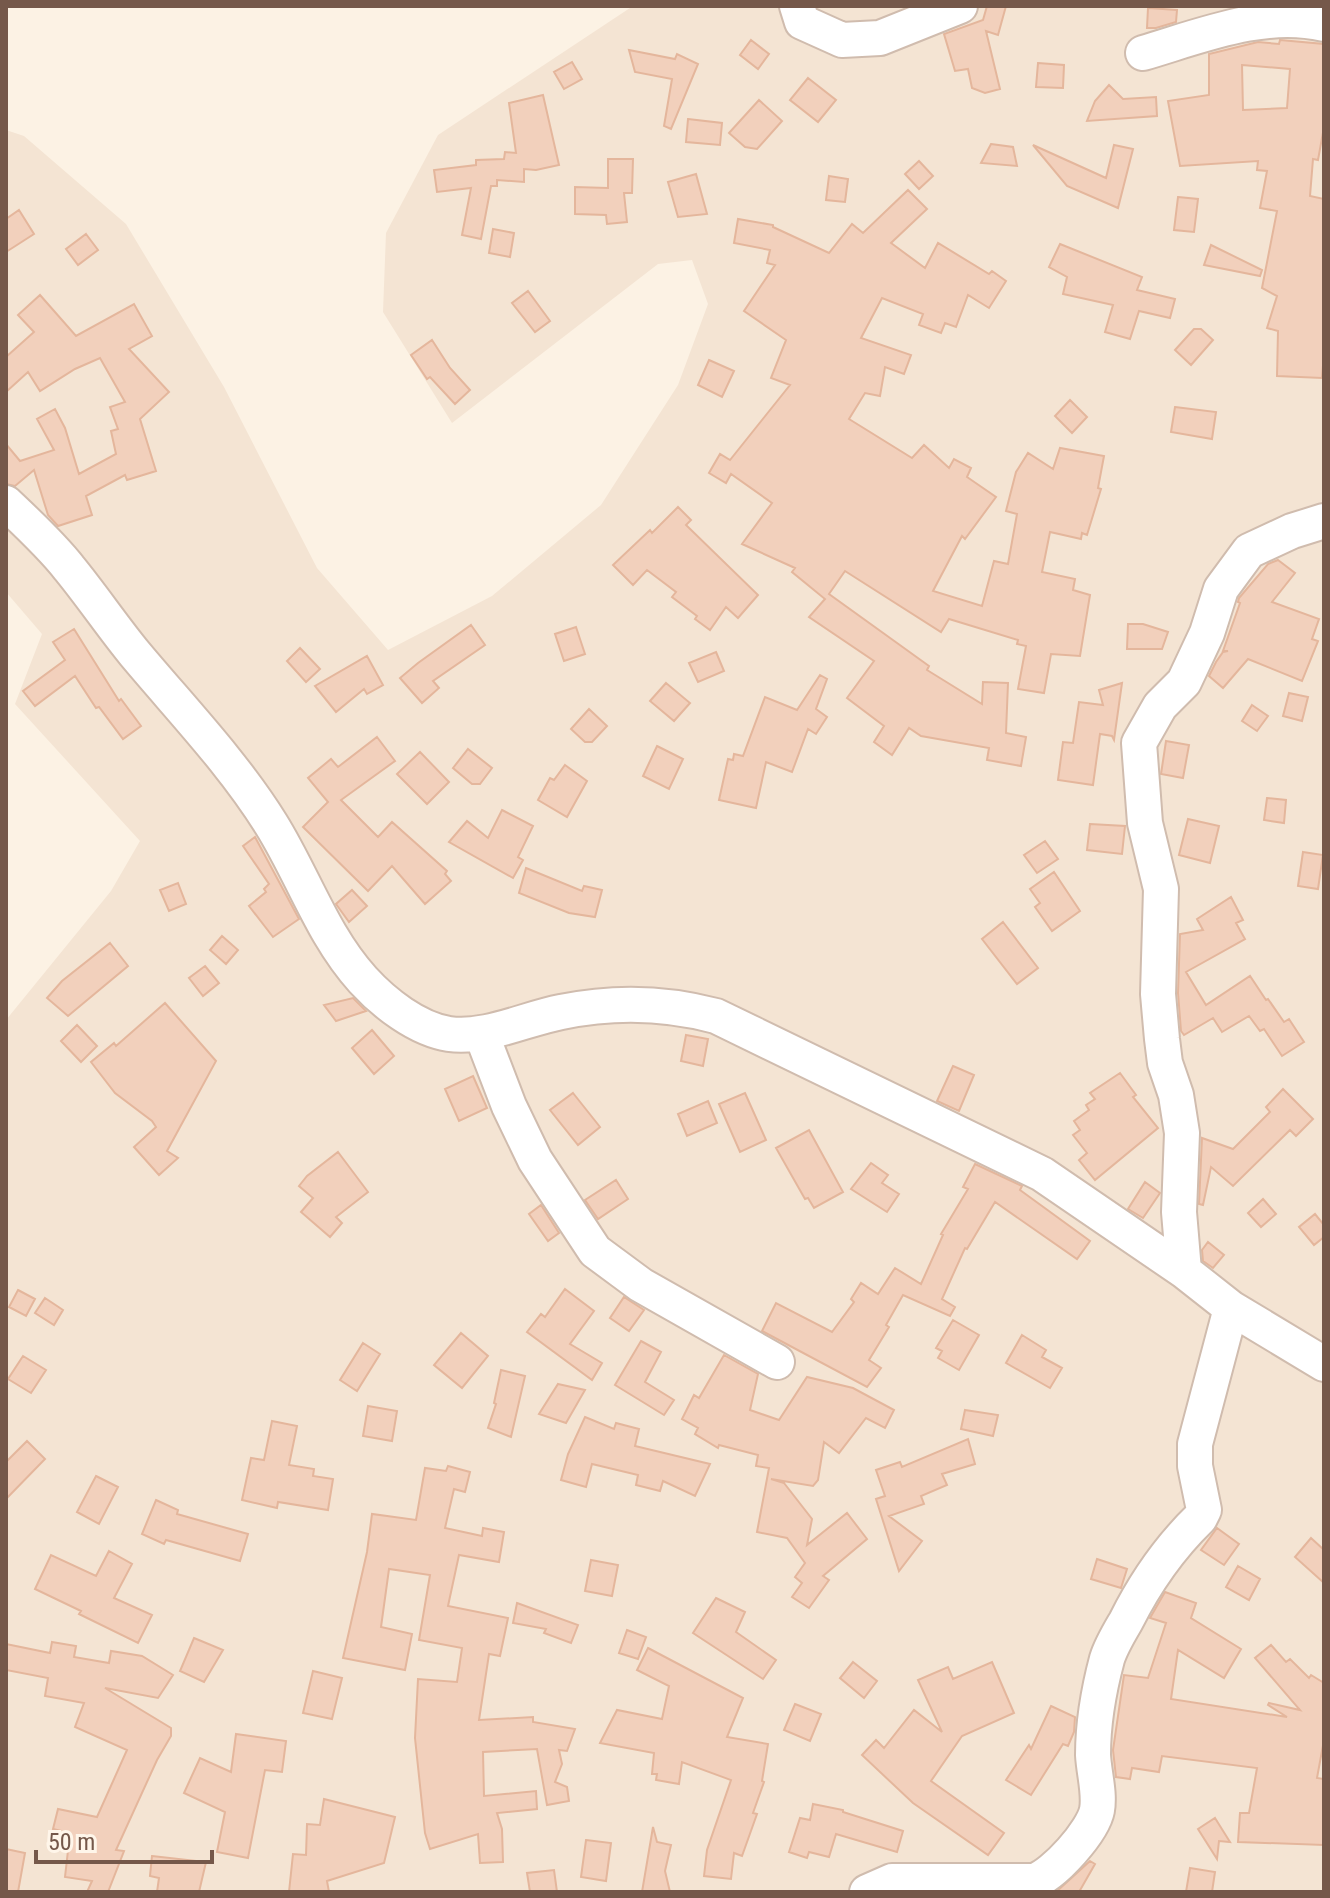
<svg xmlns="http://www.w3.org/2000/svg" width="1330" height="1898" font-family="'Roboto Condensed',sans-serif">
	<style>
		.residential { fill: #f4e4d3 }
		.building { fill: #f2d0bc; stroke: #e4b69c; stroke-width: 2; fill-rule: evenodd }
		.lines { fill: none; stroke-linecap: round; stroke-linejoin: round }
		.minor-casing { stroke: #d0bcae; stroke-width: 38 }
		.minor { stroke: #fff; stroke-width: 34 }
	</style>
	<rect width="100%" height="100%" fill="#fcf2e4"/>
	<path class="residential" d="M 633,6 L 1324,6 L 1324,1892 L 6,1892 L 6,1020 L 111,891 L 140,841 L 15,704 L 42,634 L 6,592 L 6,130 L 24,136 L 126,224 L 224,387 L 317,568 L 388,650 L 492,596 L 601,505 L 678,385 L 708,304 L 692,260 L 658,264 L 452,423 L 383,312 L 386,233 L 438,135 Z"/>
	<path class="building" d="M 987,6 L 1006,6 L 998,35 L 986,31 L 1000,89 L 985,93 L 972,88 L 968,69 L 955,71 L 944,34 L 983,20 Z
		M 1148,8 L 1177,10 L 1176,22 L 1156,28 L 1147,28 Z
		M 751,40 L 769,54 L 758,69 L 740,55 Z
		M 1280,40 L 1324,44 L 1324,127 L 1318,160 L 1313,159 L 1310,196 L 1324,199 L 1324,353 L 1322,378 L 1277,376 L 1278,331 L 1267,328 L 1277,296 L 1262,288 L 1277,211 L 1260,208 L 1267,171 L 1257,170 L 1258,161 L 1180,166 L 1168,101 L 1209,95 L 1209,54 L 1258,42 L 1279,44 ZM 1242,65 L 1290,69 L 1287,108 L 1243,110 Z
		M 629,50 L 675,59 L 677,54 L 698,64 L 671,129 L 664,126 L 672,79 L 635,72 Z
		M 572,62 L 582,79 L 564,89 L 554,72 Z
		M 1038,63 L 1064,65 L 1063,88 L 1036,87 Z
		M 808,78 L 836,100 L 818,122 L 790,100 Z
		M 1109,85 L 1123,99 L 1156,97 L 1157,116 L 1087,121 L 1095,101 Z
		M 543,95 L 559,165 L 536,170 L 524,169 L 524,182 L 497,180 L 497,186 L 491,186 L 481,239 L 462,235 L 471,188 L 437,192 L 434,170 L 476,165 L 476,160 L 504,159 L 505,152 L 516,153 L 509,103 Z
		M 759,100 L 782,121 L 757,149 L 745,147 L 729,133 Z
		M 688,119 L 722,123 L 720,145 L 686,142 Z
		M 991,144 L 1013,147 L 1017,166 L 981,163 Z
		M 1033,145 L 1106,178 L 1114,145 L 1133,149 L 1118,208 L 1067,186 Z
		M 608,159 L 633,159 L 632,193 L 624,193 L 627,222 L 607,224 L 606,215 L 575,214 L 575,187 L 608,188 Z
		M 919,161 L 933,176 L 919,189 L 905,174 Z
		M 696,174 L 707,214 L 678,217 L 668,182 Z
		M 829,176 L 848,179 L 845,202 L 826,200 Z
		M 908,190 L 927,209 L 891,243 L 925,268 L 938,243 L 989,274 L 992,271 L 1006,281 L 989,308 L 968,295 L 956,327 L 945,323 L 941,333 L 919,325 L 923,314 L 882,298 L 861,338 L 911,355 L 904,374 L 885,367 L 880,396 L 865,393 L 849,419 L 912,458 L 924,445 L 949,468 L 954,459 L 971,468 L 967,477 L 996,497 L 965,539 L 962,536 L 933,591 L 982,606 L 994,561 L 1008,564 L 1017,514 L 1006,511 L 1016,472 L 1028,453 L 1053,469 L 1060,448 L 1104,456 L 1098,488 L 1101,489 L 1087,535 L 1082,533 L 1081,539 L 1050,532 L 1042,572 L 1075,579 L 1073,590 L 1090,595 L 1080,656 L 1051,654 L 1044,693 L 1018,689 L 1026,646 L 1017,644 L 1018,640 L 949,619 L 941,632 L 845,571 L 829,594 L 929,666 L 927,670 L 982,704 L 983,682 L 1008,683 L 1006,733 L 1026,737 L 1021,766 L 987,760 L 989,748 L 921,736 L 909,728 L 892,755 L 874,742 L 884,726 L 847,698 L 874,661 L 809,617 L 825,599 L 792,572 L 795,568 L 742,544 L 772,503 L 731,474 L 726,483 L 709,473 L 720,454 L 730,460 L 790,385 L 771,378 L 786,340 L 744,311 L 775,265 L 767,263 L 770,250 L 734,243 L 738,219 L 773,225 L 773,227 L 829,253 L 852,224 L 863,233 Z
		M 1178,197 L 1198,199 L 1194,232 L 1174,230 Z
		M 19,210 L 34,234 L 6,252 L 6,219 Z
		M 493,229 L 514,233 L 510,257 L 489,253 Z
		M 86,234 L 98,250 L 78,265 L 66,249 Z
		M 1060,244 L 1142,277 L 1137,290 L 1175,299 L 1170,318 L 1139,311 L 1130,339 L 1105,332 L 1113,305 L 1063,294 L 1067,277 L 1049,267 Z
		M 1211,245 L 1262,270 L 1260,276 L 1204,265 Z
		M 528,291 L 550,321 L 535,332 L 512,303 Z
		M 40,295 L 76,336 L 134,304 L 152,336 L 129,349 L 169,392 L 140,419 L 156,471 L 127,480 L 125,475 L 86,496 L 92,515 L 58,526 L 48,515 L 34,470 L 15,486 L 6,484 L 6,444 L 20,461 L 54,450 L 37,419 L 55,409 L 65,428 L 79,474 L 116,454 L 111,431 L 118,429 L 110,407 L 125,402 L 100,358 L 75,369 L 40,391 L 28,372 L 6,392 L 6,357 L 34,332 L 18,315 Z
		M 1194,329 L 1201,329 L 1213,340 L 1191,365 L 1175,350 Z
		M 432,340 L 450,368 L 470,390 L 455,404 L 430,377 L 427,379 L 411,355 Z
		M 709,360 L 734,371 L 722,397 L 698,385 Z
		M 1070,400 L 1087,417 L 1072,433 L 1055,416 Z
		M 1175,407 L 1216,412 L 1212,439 L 1171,432 Z
		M 678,507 L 691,520 L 686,525 L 758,595 L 738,618 L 726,607 L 710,630 L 695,619 L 697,616 L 672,597 L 676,592 L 647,570 L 633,585 L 613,565 L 650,530 L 652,533 Z
		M 1278,560 L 1295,573 L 1272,602 L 1319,619 L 1312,639 L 1318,641 L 1302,681 L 1248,659 L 1223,688 L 1209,676 L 1216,662 L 1223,652 L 1228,651 L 1223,651 L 1240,603 L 1238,602 L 1239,598 L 1268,564 Z
		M 1128,624 L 1143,624 L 1168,632 L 1162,649 L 1127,649 Z
		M 471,625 L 485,645 L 433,681 L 439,688 L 422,703 L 400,678 L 418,663 Z
		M 576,627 L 585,654 L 564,661 L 555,634 Z
		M 74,629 L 119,701 L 121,699 L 141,726 L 123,739 L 99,707 L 96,708 L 75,676 L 35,706 L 23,691 L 65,660 L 53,642 Z
		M 300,648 L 320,669 L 306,682 L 287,661 Z
		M 716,652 L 724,671 L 698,682 L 689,663 Z
		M 367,656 L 383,685 L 367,694 L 364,689 L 336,712 L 315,686 Z
		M 820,675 L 827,679 L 816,709 L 827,717 L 816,734 L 808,729 L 792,772 L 766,762 L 756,808 L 719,800 L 728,759 L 733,760 L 734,754 L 743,756 L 765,697 L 797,710 Z
		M 666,683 L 690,703 L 674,721 L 650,701 Z
		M 1122,683 L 1114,740 L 1112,736 L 1100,734 L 1093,785 L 1058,780 L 1063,742 L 1073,743 L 1079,702 L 1103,705 L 1099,690 Z
		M 1289,693 L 1308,697 L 1302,721 L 1283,716 Z
		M 1252,705 L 1268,716 L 1257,731 L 1242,721 Z
		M 589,709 L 607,726 L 592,742 L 585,742 L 571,729 Z
		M 377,737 L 395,761 L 341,800 L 378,837 L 392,822 L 447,871 L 445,874 L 451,881 L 425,904 L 392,866 L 368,891 L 303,827 L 328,802 L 308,778 L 331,759 L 338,767 Z
		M 1166,741 L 1189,745 L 1183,778 L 1161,774 Z
		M 657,746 L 683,759 L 669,789 L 643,776 Z
		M 468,749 L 492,768 L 480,784 L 472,784 L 453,768 Z
		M 420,752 L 449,782 L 427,804 L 397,774 Z
		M 565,765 L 587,781 L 567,817 L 538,800 L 550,778 L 554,780 Z
		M 1267,798 L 1286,800 L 1284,823 L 1264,820 Z
		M 502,810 L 533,826 L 518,857 L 523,860 L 513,878 L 449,842 L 467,821 L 488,838 Z
		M 1188,819 L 1219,826 L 1210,863 L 1179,855 Z
		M 1090,824 L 1125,826 L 1122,854 L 1087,850 Z
		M 255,837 L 299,919 L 273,937 L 249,906 L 266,892 L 264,889 L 269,884 L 243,846 Z
		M 1045,841 L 1058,859 L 1037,873 L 1024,855 Z
		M 1303,852 L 1323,855 L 1318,889 L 1298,886 Z
		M 526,868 L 582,891 L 584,886 L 602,890 L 595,917 L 569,913 L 519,893 Z
		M 1054,872 L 1080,911 L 1052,931 L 1035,907 L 1040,903 L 1030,889 Z
		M 178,883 L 186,904 L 169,911 L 160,890 Z
		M 352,890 L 367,906 L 349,922 L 336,904 Z
		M 1231,897 L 1243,920 L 1236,923 L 1245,939 L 1186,972 L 1206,1005 L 1250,976 L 1266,1000 L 1268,999 L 1284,1022 L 1289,1019 L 1304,1042 L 1282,1056 L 1264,1029 L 1260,1031 L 1249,1016 L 1222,1032 L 1213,1018 L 1184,1035 L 1181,1031 L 1178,993 L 1180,934 L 1203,930 L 1197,919 Z
		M 1003,922 L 1038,968 L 1017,984 L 982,939 Z
		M 222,936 L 238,950 L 226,964 L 210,950 Z
		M 110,943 L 128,966 L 68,1016 L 47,998 L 62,981 Z
		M 205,966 L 219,983 L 203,996 L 189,978 Z
		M 353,998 L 366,1011 L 336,1021 L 324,1005 Z
		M 165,1003 L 216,1061 L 167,1151 L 178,1158 L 159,1175 L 134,1147 L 156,1127 L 152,1121 L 115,1093 L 91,1062 L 114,1043 L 116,1046 Z
		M 77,1025 L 97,1046 L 81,1062 L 61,1041 Z
		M 372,1030 L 394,1056 L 374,1074 L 352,1048 Z
		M 686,1035 L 708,1039 L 703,1066 L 681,1061 Z
		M 953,1066 L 974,1075 L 959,1111 L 937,1101 Z
		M 1120,1073 L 1136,1095 L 1133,1097 L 1158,1128 L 1095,1180 L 1079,1160 L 1087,1153 L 1073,1135 L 1080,1130 L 1074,1121 L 1089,1110 L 1086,1105 L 1095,1099 L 1090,1093 Z
		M 473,1076 L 487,1108 L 459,1121 L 445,1089 Z
		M 1283,1089 L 1313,1119 L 1296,1136 L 1290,1130 L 1233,1186 L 1211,1167 L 1203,1205 L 1199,1204 L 1202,1138 L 1233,1149 L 1270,1112 L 1266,1107 Z
		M 573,1093 L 600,1127 L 578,1145 L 550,1110 Z
		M 745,1093 L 766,1140 L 740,1152 L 719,1104 Z
		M 708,1101 L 717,1123 L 687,1136 L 678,1114 Z
		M 809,1130 L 843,1192 L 814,1208 L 808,1198 L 805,1199 L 776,1148 Z
		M 338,1152 L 368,1192 L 336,1217 L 342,1223 L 330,1237 L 301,1212 L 313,1198 L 299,1186 L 307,1176 Z
		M 871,1163 L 888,1175 L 882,1183 L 899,1194 L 887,1212 L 851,1189 Z
		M 975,1164 L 1022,1186 L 1020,1190 L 1090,1241 L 1077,1259 L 995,1202 L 967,1249 L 965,1248 L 942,1299 L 955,1307 L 950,1316 L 903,1295 L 886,1325 L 889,1327 L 869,1360 L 881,1368 L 867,1387 L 762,1331 L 776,1303 L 832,1332 L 854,1302 L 851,1299 L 861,1283 L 878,1294 L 895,1268 L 921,1284 L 943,1235 L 941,1234 L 968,1189 L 963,1187 Z
		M 616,1180 L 628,1199 L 598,1219 L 585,1200 Z
		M 1145,1182 L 1160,1193 L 1143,1218 L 1128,1209 Z
		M 1263,1199 L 1276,1214 L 1261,1227 L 1248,1213 Z
		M 541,1205 L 559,1233 L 548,1241 L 529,1214 Z
		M 1315,1214 L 1324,1225 L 1324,1237 L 1314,1245 L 1299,1227 Z
		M 1208,1242 L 1224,1255 L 1213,1268 L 1203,1261 L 1202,1250 Z
		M 565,1289 L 594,1311 L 570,1344 L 602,1363 L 592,1380 L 527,1332 L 541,1314 L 545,1317 Z
		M 18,1290 L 35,1299 L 26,1316 L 9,1307 Z
		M 624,1297 L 644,1310 L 629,1331 L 610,1318 Z
		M 45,1298 L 63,1310 L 54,1325 L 35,1313 Z
		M 953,1320 L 979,1335 L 959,1370 L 938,1358 L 942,1351 L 936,1348 Z
		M 461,1333 L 488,1356 L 462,1388 L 434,1365 Z
		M 1022,1335 L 1046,1350 L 1042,1357 L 1062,1368 L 1050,1388 L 1006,1363 Z
		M 641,1341 L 661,1352 L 645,1382 L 674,1400 L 664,1415 L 615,1385 Z
		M 363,1343 L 380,1354 L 357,1391 L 340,1380 Z
		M 724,1355 L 758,1374 L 750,1410 L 779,1420 L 807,1377 L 853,1388 L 894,1410 L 885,1428 L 866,1418 L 839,1453 L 824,1442 L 818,1480 L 813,1486 L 771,1479 L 784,1483 L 812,1519 L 807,1545 L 847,1513 L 867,1539 L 823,1576 L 829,1580 L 809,1608 L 792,1597 L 802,1583 L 795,1577 L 805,1563 L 787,1538 L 757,1532 L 769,1468 L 756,1466 L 758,1455 L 719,1445 L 718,1448 L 695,1434 L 698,1428 L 682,1419 L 694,1395 L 699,1398 Z
		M 23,1356 L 46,1370 L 31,1393 L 8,1379 Z
		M 501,1370 L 525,1376 L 511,1437 L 488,1428 L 496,1404 L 494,1403 Z
		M 558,1384 L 585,1390 L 566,1423 L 539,1414 Z
		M 368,1406 L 397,1411 L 392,1441 L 363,1436 Z
		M 965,1410 L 998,1415 L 993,1436 L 961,1429 Z
		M 585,1417 L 614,1429 L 616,1423 L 639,1429 L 635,1446 L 710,1464 L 695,1496 L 663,1481 L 660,1491 L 636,1485 L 638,1475 L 592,1464 L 586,1487 L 561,1480 L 568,1454 Z
		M 272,1421 L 297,1426 L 289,1465 L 314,1469 L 313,1476 L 333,1479 L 328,1510 L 278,1502 L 277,1508 L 242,1500 L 251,1458 L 264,1460 Z
		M 968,1439 L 975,1464 L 942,1474 L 947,1485 L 921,1496 L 924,1504 L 889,1516 L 922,1541 L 899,1571 L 876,1499 L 885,1496 L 876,1470 L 900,1462 L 902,1467 Z
		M 27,1441 L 45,1459 L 6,1499 L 6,1462 Z
		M 448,1466 L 470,1472 L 465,1492 L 454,1489 L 445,1528 L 482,1536 L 483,1528 L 504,1532 L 499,1562 L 459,1555 L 448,1606 L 508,1618 L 500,1656 L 489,1654 L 479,1720 L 533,1717 L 533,1722 L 575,1729 L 567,1751 L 559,1750 L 562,1764 L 555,1782 L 567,1787 L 569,1801 L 547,1805 L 537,1749 L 483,1752 L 484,1796 L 536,1791 L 537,1809 L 497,1813 L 502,1829 L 503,1862 L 480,1863 L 478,1834 L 430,1849 L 425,1833 L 415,1738 L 418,1679 L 457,1682 L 462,1648 L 419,1640 L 430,1575 L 389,1569 L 381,1627 L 412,1634 L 405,1670 L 343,1658 L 367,1552 L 372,1514 L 416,1520 L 425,1468 L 446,1471 Z
		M 96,1476 L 118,1487 L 99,1524 L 77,1512 Z
		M 156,1500 L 178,1510 L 177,1514 L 248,1534 L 240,1561 L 166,1540 L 164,1544 L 142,1534 Z
		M 1217,1528 L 1239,1544 L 1224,1565 L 1201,1550 Z
		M 1311,1538 L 1324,1550 L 1324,1583 L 1295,1557 Z
		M 109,1551 L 132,1564 L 114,1598 L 152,1615 L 138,1643 L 79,1614 L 81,1611 L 35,1589 L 51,1555 L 96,1576 Z
		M 1097,1559 L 1127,1569 L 1121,1588 L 1091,1579 Z
		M 591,1560 L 618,1565 L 612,1596 L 585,1591 Z
		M 1238,1566 L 1260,1579 L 1249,1600 L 1226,1587 Z
		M 1165,1592 L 1196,1603 L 1191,1618 L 1241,1649 L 1224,1678 L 1178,1650 L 1171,1699 L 1287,1717 L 1268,1705 L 1269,1703 L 1300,1710 L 1255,1658 L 1271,1645 L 1286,1662 L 1290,1659 L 1309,1678 L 1311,1675 L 1324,1683 L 1324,1740 L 1317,1778 L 1324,1779 L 1324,1845 L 1238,1842 L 1240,1813 L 1249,1813 L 1257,1768 L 1162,1756 L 1159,1772 L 1132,1768 L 1130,1779 L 1116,1777 L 1113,1750 L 1124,1675 L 1148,1678 L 1166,1623 L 1150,1618 Z
		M 716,1598 L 745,1612 L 736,1632 L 776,1660 L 763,1679 L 693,1633 Z
		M 517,1603 L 578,1625 L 571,1643 L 544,1633 L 546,1629 L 513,1623 Z
		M 627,1630 L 646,1637 L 638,1659 L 619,1653 Z
		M 194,1638 L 223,1650 L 204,1682 L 180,1671 Z
		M 52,1642 L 76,1646 L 74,1657 L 109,1663 L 111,1651 L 142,1656 L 173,1675 L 158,1698 L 105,1688 L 171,1728 L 171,1736 L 157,1760 L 116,1850 L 124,1851 L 108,1892 L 87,1892 L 92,1881 L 65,1877 L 70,1833 L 53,1829 L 58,1809 L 97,1817 L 127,1750 L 75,1727 L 84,1703 L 45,1696 L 48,1678 L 6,1670 L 6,1644 L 50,1653 Z
		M 648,1648 L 743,1698 L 727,1737 L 768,1744 L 762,1781 L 764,1782 L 753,1813 L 757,1814 L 742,1856 L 734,1853 L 731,1879 L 704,1876 L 707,1850 L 731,1780 L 682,1762 L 679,1784 L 656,1780 L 657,1774 L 652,1774 L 654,1753 L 600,1743 L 617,1710 L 662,1719 L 669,1686 L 637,1670 Z
		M 853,1662 L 877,1681 L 864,1698 L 840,1678 Z
		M 992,1662 L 1014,1713 L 962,1736 L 931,1781 L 1004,1833 L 988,1855 L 913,1803 L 862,1755 L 876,1740 L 884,1748 L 914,1710 L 942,1732 L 918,1680 L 948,1667 L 953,1679 Z
		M 313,1671 L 342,1678 L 332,1719 L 303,1713 Z
		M 795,1704 L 821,1714 L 810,1741 L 784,1730 Z
		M 1051,1706 L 1075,1717 L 1074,1732 L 1068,1746 L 1063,1744 L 1031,1795 L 1006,1780 L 1029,1745 L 1031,1749 Z
		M 236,1734 L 286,1741 L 282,1772 L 265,1770 L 248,1858 L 217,1852 L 225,1812 L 184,1793 L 200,1758 L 231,1772 Z
		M 324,1799 L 395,1817 L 384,1863 L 327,1881 L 329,1892 L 289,1892 L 293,1854 L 306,1855 L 307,1824 L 320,1825 Z
		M 813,1804 L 843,1810 L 843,1812 L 903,1831 L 897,1852 L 836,1834 L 829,1857 L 809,1852 L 807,1858 L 789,1852 L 800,1818 L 810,1820 Z
		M 1215,1818 L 1230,1842 L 1219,1841 L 1217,1859 L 1198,1829 Z
		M 653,1827 L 657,1842 L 671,1845 L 665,1871 L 670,1892 L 642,1892 Z
		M 586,1840 L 611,1843 L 606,1881 L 581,1877 Z
		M 6,1849 L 25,1853 L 18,1892 L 6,1892 Z
		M 152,1856 L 206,1862 L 199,1892 L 157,1892 L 159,1878 L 150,1876 Z
		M 1090,1861 L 1095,1864 L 1079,1892 L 1056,1892 Z
		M 1190,1868 L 1215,1872 L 1212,1892 L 1186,1892 Z
		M 554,1870 L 557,1892 L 530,1892 L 527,1873 Z"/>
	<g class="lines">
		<g class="minor-casing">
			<path id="minor" d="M 797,6 L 802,22 L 842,40 L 880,38 L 960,6
				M 1143,53 C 1201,36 1263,10 1324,24
				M 6,503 C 28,524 51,545 69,568 C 92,596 112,626 135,654 C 181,709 233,763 271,824 C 303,875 322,935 363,980 C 384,1003 417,1029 449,1034 C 486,1039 525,1019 561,1012 C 614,1001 664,1002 716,1016 L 1042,1174 L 1184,1271 L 1231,1308 L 1324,1364
				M 481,1033 L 509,1106 L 535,1160 L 595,1251 L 641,1285 L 777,1362
				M 1184,1271 L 1179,1212 L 1182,1133 L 1176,1095 L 1165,1063 L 1162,1039 L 1158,994 L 1161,889 L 1145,823 L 1139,743 L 1160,706 L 1184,682 L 1207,633 L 1221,589 L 1249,551 L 1292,531 L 1324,521
				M 867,1892 L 892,1881 L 1034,1881 C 1054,1875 1093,1831 1097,1810 C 1100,1793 1094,1773 1093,1755 C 1093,1724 1099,1689 1107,1659 C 1111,1646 1119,1633 1126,1621 C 1146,1581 1168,1549 1200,1518 L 1204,1510 L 1195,1466 L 1195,1444 L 1231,1308"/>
		</g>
		<use href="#minor" class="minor"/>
	</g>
	<rect width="1330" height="1898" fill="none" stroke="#75584a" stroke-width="16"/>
	<path d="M36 1850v12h176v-12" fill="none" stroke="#75584a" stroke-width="4"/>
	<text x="48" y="1850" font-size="24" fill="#75584a" stroke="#fff6ea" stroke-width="6" paint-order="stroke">50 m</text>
</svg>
